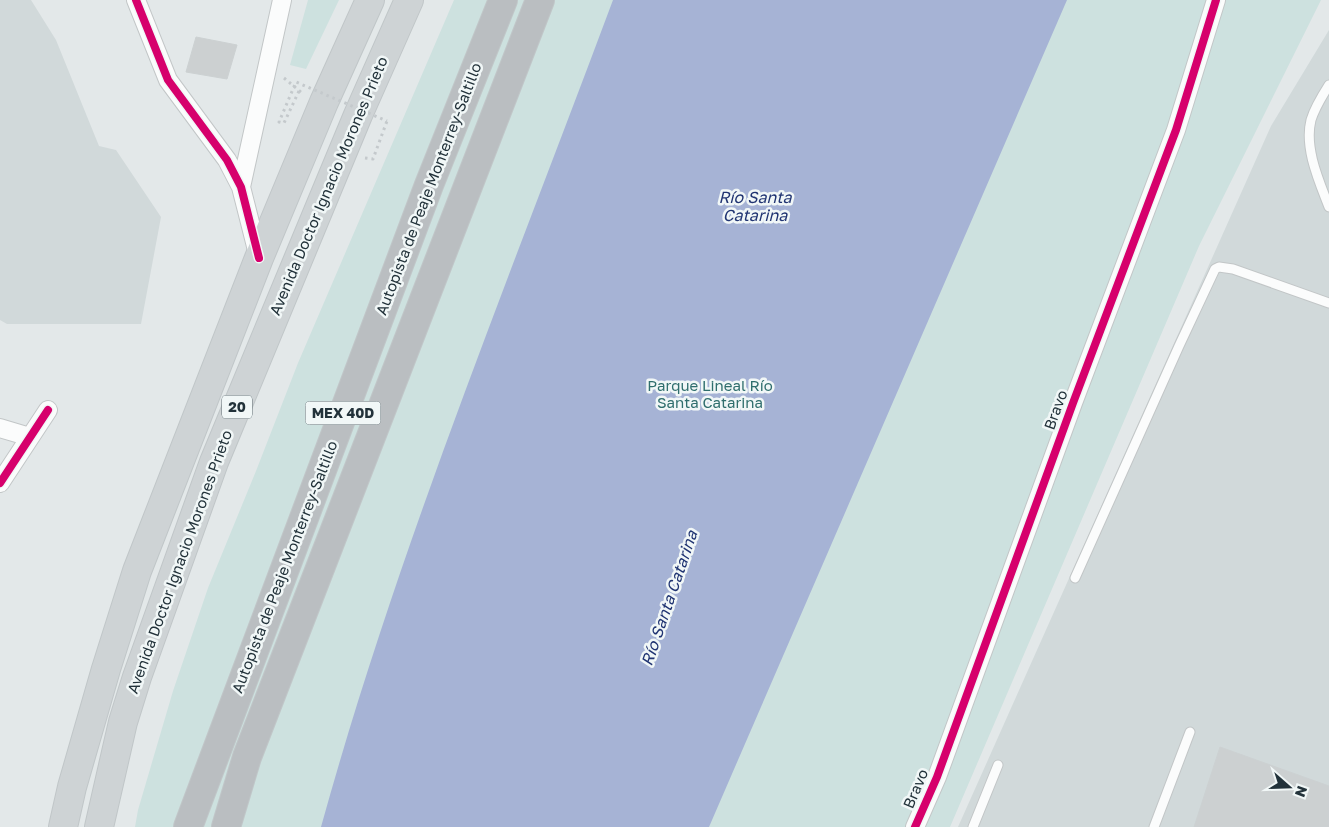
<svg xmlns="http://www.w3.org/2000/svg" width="1329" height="827" font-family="'Golos Text',sans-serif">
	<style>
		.built { fill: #d1d9da }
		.green { fill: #cde1df }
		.water { fill: #a6b3d5 }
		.building { fill: #ccd0d1; stroke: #ccd1d2 }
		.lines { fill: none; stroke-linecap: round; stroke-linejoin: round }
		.service-casing { stroke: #c2c6c7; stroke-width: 11 }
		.minor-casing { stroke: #c2c6c7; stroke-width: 20 }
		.primary-casing { stroke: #c0c6c8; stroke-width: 30 }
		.motorway-casing { stroke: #c0c6c8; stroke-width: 30 }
		.path { stroke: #c4c9cc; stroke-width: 3; stroke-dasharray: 2.5 4; stroke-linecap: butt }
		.service { stroke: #fbfcfc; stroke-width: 9 }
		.minor { stroke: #fbfcfc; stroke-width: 18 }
		.primary { stroke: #ced3d5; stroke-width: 28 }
		.motorway { stroke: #babec1; stroke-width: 28 }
		.path-bridge { stroke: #c4c9cc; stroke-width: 3; stroke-dasharray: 2.5 4; stroke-linecap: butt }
		.cycleway-casing { stroke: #f1f7f7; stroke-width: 11 }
		.cycleway { stroke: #d6006c; stroke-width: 8 }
		.labels { text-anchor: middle; stroke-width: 5; stroke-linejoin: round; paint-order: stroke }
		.shield { fill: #f1f7f7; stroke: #606d73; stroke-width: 1 }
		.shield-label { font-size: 14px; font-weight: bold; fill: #22323a }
		.street-label { font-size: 15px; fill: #22323a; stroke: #f1f7f7 }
		.park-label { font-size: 15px; fill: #2f6e6d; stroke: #f1f7f7 }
		.water-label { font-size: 16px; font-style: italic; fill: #203472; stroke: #f1f7f7 }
	</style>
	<rect width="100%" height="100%" fill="#e3e8e9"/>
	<path class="built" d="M 0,0 L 31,0 L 56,40 L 99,146 L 116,150 L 161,217 L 141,324 L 7,324 L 0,320 Z
		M 1329,30 L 1329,827 L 958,827 L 1271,126 Z"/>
	<path class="green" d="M 308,0 L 339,0 L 306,69 L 290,65 Z
		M 454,0 L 1321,0 L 1199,246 L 950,827 L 135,827 L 138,810 L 173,691 L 208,588 L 256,471 L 298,363 Z"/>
	<path class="water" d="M 613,0 L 1067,0 L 709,827 L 321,827 C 399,545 511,274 613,0 Z"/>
	<path class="building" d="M 196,37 L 237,45 L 227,79 L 186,72 Z
		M 1220,747 L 1329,786 L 1329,827 L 1194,827 Z"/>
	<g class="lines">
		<g class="service-casing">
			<path id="service" d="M 1329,85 C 1322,96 1315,107 1311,120 C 1304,148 1319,181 1329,207
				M 1075,578 L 1179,346 L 1215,269 L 1219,267 L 1233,269 L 1329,303
				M 973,827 L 998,765
				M 1154,827 L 1190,732"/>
		</g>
		<g class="minor-casing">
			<path id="minor" d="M 136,0 L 168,80 L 227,160 L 241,187 L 259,258
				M 241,187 L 282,0
				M 0,428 L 30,437
				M 0,483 L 48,410
				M 915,827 L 937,777 L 1073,403 L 1176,130 L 1216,0"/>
		</g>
		<g class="primary-casing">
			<path id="primary" d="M 63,827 L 72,787 L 106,669 L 137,571 L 259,258 L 324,102 L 370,0
				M 99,827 L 123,722 L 137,677 L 214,462 L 358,115 L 409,0"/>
		</g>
		<g class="motorway-casing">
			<path id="motorway" d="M 188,827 L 429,185 L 503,0
				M 226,827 L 247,757 L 540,0"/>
		</g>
		<path class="path" d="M 284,78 L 302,93
			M 365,158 L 373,159 L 387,121"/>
		<use href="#service" class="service"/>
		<use href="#minor" class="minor"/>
		<use href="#primary" class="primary"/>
		<use href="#motorway" class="motorway"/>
		<path class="path-bridge" d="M 299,91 L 284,123 L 279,122 L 296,82 L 387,121"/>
		<g class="cycleway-casing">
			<path id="cycleway" d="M 136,0 L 168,80 L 227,160 L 241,187 L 259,258
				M 0,483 L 48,410
				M 915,827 L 937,777 L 1073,403 L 1176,130 L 1216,0"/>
		</g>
		<use href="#cycleway" class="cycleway"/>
	</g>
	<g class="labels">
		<g class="shield">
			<rect x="222" y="395.5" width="30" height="23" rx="4"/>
			<rect x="305.5" y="401.5" width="75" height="23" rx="4"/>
		</g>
		<g class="shield-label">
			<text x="237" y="412">20</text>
			<text x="343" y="418">MEX 40D</text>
		</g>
		<g class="street-label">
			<text transform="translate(329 186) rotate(-67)" y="5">Avenida Doctor Ignacio Morones Prieto</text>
			<text transform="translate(429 189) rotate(-69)" y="5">Autopista de Peaje Monterrey-Saltillo</text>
			<text transform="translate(1056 410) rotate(-70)" y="5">Bravo</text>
			<text transform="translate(180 562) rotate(-70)" y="5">Avenida Doctor Ignacio Morones Prieto</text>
			<text transform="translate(285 567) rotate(-69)" y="5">Autopista de Peaje Monterrey-Saltillo</text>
			<text transform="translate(916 789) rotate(-67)" y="5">Bravo</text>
		</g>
		<g class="park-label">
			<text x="710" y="391">Parque Lineal Río<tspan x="710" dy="17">Santa Catarina</tspan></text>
		</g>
		<g class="water-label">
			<text x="755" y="203">Río Santa<tspan x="755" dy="18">Catarina</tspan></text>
			<text transform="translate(669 598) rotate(-71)" y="6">Río Santa Catarina</text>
		</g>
	</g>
	<g transform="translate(1289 787) rotate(110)" stroke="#f1f7f7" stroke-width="4" paint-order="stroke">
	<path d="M0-4L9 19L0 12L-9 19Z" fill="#22323a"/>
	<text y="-8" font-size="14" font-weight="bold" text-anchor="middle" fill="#22323a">N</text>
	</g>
</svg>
